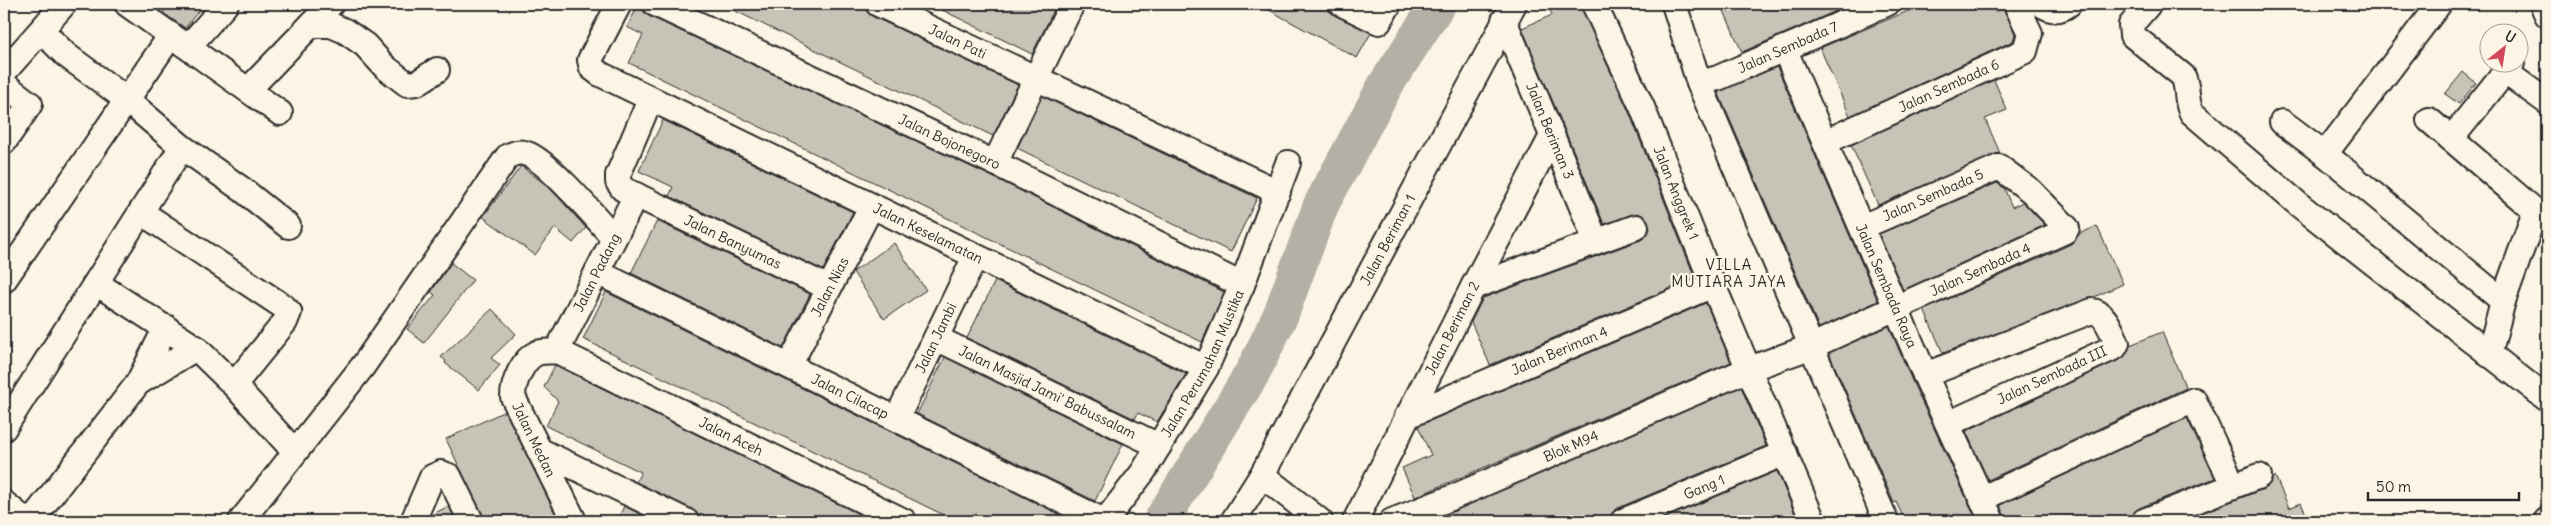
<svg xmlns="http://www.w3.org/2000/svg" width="2551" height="525" font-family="Delius,sans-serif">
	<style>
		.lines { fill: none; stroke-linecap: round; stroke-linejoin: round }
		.river { stroke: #b4b0a5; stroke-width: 36 }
		.building { fill: #c8c3b7; stroke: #2b2b2b }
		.minor-casing { stroke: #2b2b2b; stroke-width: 28 }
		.minor { stroke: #fcf5e5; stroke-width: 24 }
		.labels { text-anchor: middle; stroke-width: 4.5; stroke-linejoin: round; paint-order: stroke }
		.street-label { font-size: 14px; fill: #2b2b2b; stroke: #fcf5e5 }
		.neighbourhood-label { font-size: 15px; letter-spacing: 1px; fill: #2b2b2b; stroke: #fcf5e5 }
	</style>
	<rect width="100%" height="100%" fill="#fcf5e5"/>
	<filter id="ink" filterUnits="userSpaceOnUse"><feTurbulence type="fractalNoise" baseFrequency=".02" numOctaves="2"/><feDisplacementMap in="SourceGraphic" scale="10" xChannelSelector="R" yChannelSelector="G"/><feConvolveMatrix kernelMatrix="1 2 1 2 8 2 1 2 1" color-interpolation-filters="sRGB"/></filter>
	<g filter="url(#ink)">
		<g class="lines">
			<path class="river" d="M 1161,521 L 1253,372 L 1281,314 L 1321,205 L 1385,86 L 1438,4"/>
		</g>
		<path class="building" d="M 170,4 L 204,4 L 185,28 L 163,13 Z
			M 639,4 L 641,4 L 644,11 L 649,16 L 989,175 L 1224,292 L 1202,342 L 629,63 L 643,35 L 627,27 Z
			M 721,4 L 859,4 L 865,7 L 872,16 L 1018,85 L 993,136 Z
			M 930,4 L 1057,4 L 1032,54 Z
			M 1258,4 L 1319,4 L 1336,16 L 1371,33 L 1357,58 Z
			M 1547,4 L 1580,4 L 1629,112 L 1695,278 L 1490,365 L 1471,322 L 1483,298 L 1641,240 L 1647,235 L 1650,229 L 1645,217 L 1638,213 L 1604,224 L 1522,28 L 1552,15 Z
			M 1721,4 L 1852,4 L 1742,52 Z
			M 1925,4 L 1992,4 L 1995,12 L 2003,8 L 2015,34 L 2013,41 L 1850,116 L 1820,48 Z
			M 1777,67 L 1878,301 L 1819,328 L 1718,92 Z
			M 2463,72 L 2476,83 L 2459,104 L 2445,94 Z
			M 1994,80 L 2007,110 L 1985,119 L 2000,153 L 1878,205 L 1851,145 Z
			M 1042,96 L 1257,198 L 1231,252 L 1017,148 Z
			M 663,120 L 853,212 L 823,270 L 669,196 L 673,187 L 639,171 Z
			M 521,166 L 550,188 L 586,228 L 573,243 L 555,228 L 535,255 L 483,217 Z
			M 1997,183 L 2004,188 L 2012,207 L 2023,202 L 2045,225 L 1903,290 L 1879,234 Z
			M 657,221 L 810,294 L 783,348 L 631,273 Z
			M 2097,226 L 2123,284 L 2092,298 L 1943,353 L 1924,310 L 2071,244 L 2079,234 Z
			M 894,243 L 926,290 L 884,319 L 853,272 Z
			M 451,263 L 473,280 L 424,343 L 407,329 L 435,295 L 431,292 Z
			M 995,281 L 1186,374 L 1157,422 L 1138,413 L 1135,419 L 967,338 Z
			M 606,292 L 1073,521 L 956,521 L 606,350 L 583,339 Z
			M 1706,303 L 1731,362 L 1415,497 L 1402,468 L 1431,455 L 1418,426 Z
			M 492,309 L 516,334 L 491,358 L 500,365 L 479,390 L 445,363 L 446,361 L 441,357 Z
			M 1889,326 L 1912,381 L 1977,521 L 1905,521 L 1896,502 L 1894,503 L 1829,353 Z
			M 2162,332 L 2186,388 L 1988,480 L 1966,431 L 2121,359 L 2127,353 L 2130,345 Z
			M 945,357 L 1123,444 L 1095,501 L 917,414 Z
			M 555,365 L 873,521 L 700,521 L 698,514 L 692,509 L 636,482 L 641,472 L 546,426 L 558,401 L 544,387 Z
			M 1741,387 L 1766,446 L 1618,508 L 1612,513 L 1610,521 L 1429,521 Z
			M 505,411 L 559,521 L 485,521 L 446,439 Z
			M 2187,418 L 2215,478 L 2139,508 L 2133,513 L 2131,521 L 2006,521 L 2000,505 Z
			M 1777,471 L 1798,521 L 1658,521 Z
			M 2275,476 L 2289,508 L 2301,503 L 2309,521 L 2181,521 L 2264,489 Z
			M 449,506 L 456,521 L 428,521 L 431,515 Z
			M 624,506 L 655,521 L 617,521 Z"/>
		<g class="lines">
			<g class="minor-casing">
				<g id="minor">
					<path d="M 127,4 L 280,113"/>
					<path id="s1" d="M 619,4 L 590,60 L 592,68 L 600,74 L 1206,368"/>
					<path id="s2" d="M 655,4 L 995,163 L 1242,285"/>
					<path id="s3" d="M 878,4 L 1278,192"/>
					<path d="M 1342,4 L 1379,22 L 1389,4"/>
					<path id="s4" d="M 1594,4 L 1642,107 L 1713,285 L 1813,521"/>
					<path d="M 1674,4 L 1699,83 L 1886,521"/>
					<path d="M 2041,4 C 2051,11 2059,12 2069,4"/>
					<path d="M 2149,4 L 2131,25 L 2132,35 L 2183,76 C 2189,88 2185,102 2192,113 L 2298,204 L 2547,399"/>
					<path d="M 2542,4 L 2547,15"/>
					<path id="s5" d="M 1504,20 L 1596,241"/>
					<path d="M 311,25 L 331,25 L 345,31 L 365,45 L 385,67 L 407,84 L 417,83 L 437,70"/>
					<path d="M 42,31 L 66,55 L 126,99 L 182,147 L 243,190 L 288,226"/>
					<path d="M 188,47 L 226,4"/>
					<path id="s6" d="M 1784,48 L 1925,375 L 1992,521"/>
					<path d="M 2504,71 L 2547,102"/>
					<path d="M 4,72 L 64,4"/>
					<path id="s7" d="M 1699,83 L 1718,78 L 1886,4"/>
					<path d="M 4,84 L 30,104 L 4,142"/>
					<path d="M 248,90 L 331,4"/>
					<path id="s8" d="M 650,100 L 618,175 L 618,182 L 623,189 L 829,288"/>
					<path d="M 2429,120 L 2547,221"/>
					<path d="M 2282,122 L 2325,154 L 2503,301"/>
					<path d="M 2451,139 L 2512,63"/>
					<path id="s9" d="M 1825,142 L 2025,51 L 2030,33 L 2016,4"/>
					<path d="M 2325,154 L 2439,4"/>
					<path d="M 995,163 L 1072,4"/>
					<path d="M 141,212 L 284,307 L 289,312 L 285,322 L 234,385"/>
					<path id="s10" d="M 597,272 L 1104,521"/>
					<path d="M 4,280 L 171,35"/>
					<path d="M 96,283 L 196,348 L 234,385 L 295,452"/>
					<path d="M 1473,287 L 1636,227"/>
					<path id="s11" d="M 936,338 L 1159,446"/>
					<path id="s12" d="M 557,351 L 904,521"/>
					<path id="s13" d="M 557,351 C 552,352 542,351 537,353 C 523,359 513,382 513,397 L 574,521"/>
					<path id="s14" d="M 557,351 L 636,195"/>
					<path d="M 2489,355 L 2503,301 L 2535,212"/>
					<path id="s15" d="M 789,366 L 871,207"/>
					<path d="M 1925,375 L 2092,311 C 2105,312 2112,332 2117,343 L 2115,347 L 1948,424"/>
					<path d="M 138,383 L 196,348"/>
					<path id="s16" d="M 1407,416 L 1713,285"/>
					<path id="s17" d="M 897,418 L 975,257"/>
					<path d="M 4,428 L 182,147"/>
					<path d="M 539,450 L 686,521"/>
					<path d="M 1262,475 L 1320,521"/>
					<path d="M 1983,498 L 2194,400 L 2233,485"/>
					<path d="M 4,503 L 20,516 L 31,519 L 35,516 L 138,383 L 166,327"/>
					<path d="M 241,521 L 363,366 L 508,156 C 515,153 520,151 527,154 C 547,160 598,220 614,238"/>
					<path d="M 413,521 L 432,477 L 441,473 L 449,476 L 471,521"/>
					<path id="s18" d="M 1105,521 L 1143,472 L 1206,368 L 1242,285 L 1288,163"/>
					<path id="s19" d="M 1233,521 L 1262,475 L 1514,4"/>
					<path id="s20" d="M 1355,521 L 1473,287 L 1552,136"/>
					<path id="s21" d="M 1392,521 L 1451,498 L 1749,369 L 1810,347 L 2065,231 L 2067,228 L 2031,191 L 1999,167 L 1862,227"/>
					<path id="s22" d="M 1623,521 L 1785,453"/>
					<path d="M 2144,521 L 2259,476"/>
					<path d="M 2546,521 L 2547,520"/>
				</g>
			</g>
			<use href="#minor" class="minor"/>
		</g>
	</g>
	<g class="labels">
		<g class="street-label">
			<text dy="5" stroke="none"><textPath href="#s3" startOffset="88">Jalan Pati</textPath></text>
			<text dy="5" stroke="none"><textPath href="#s7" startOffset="96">Jalan Sembada 7</textPath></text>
			<text dy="5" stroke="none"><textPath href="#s9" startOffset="136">Jalan Sembada 6</textPath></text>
			<text dy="5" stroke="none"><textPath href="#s5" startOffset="120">Jalan Beriman 3</textPath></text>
			<text dy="5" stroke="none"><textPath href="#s2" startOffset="325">Jalan Bojonegoro</textPath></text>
			<text dy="5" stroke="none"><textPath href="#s4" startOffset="206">Jalan Anggrek 1</textPath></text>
			<text transform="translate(1933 195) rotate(-24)" y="5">Jalan Sembada 5</text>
			<text dy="5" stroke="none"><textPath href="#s1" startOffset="446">Jalan Keselamatan</textPath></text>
			<text dy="5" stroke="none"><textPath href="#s19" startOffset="321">Jalan Beriman 1</textPath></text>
			<text dy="5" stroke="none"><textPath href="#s8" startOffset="219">Jalan Banyumas</textPath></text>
			<text dy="5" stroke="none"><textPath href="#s21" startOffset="640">Jalan Sembada 4</textPath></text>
			<text dy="5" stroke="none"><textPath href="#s14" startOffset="88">Jalan Padang</textPath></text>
			<text dy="5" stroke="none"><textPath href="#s6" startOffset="259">Jalan Sembada Raya</textPath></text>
			<text dy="5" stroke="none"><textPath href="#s15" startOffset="89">Jalan Nias</textPath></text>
			<text dy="5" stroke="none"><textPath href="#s20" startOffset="216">Jalan Beriman 2</textPath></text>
			<text dy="5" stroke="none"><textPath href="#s17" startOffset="89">Jalan Jambi</textPath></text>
			<text dy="5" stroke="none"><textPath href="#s16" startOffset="166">Jalan Beriman 4</textPath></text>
			<text dy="5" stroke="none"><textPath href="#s18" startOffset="186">Jalan Perumahan Mustika</textPath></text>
			<text transform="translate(2052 375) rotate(-25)" y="5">Jalan Sembada III</text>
			<text dy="5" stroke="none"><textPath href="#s11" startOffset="124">Jalan Masjid Jami' Babussalam</textPath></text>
			<text dy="5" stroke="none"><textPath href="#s10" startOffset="282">Jalan Cilacap</textPath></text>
			<text dy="5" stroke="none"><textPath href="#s12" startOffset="194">Jalan Aceh</textPath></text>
			<text dy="5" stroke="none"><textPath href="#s13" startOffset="120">Jalan Medan</textPath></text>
			<text dy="5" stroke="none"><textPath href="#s21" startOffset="194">Blok M94</textPath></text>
			<text dy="5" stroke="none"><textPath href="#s22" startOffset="88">Gang 1</textPath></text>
		</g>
		<g class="neighbourhood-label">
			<text x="1729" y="270">VILLA<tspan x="1729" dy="17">MUTIARA JAYA</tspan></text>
		</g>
	</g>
	<rect width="2551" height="525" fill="none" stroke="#fcf5e5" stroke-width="20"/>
	<rect x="10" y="10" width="2531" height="505" fill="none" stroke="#2b2b2b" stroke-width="2" filter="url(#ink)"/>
	<g transform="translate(2504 48) rotate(30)"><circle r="24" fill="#fcf5e5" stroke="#a8a49b"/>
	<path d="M0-4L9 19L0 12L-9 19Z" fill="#d1495b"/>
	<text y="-8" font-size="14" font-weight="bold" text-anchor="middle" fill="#2b2b2b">U</text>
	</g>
	<path d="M2368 492v8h151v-8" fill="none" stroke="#2b2b2b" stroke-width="2.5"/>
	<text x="2376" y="492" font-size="15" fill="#2b2b2b" stroke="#fcf5e5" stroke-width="4" paint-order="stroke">50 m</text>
</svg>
